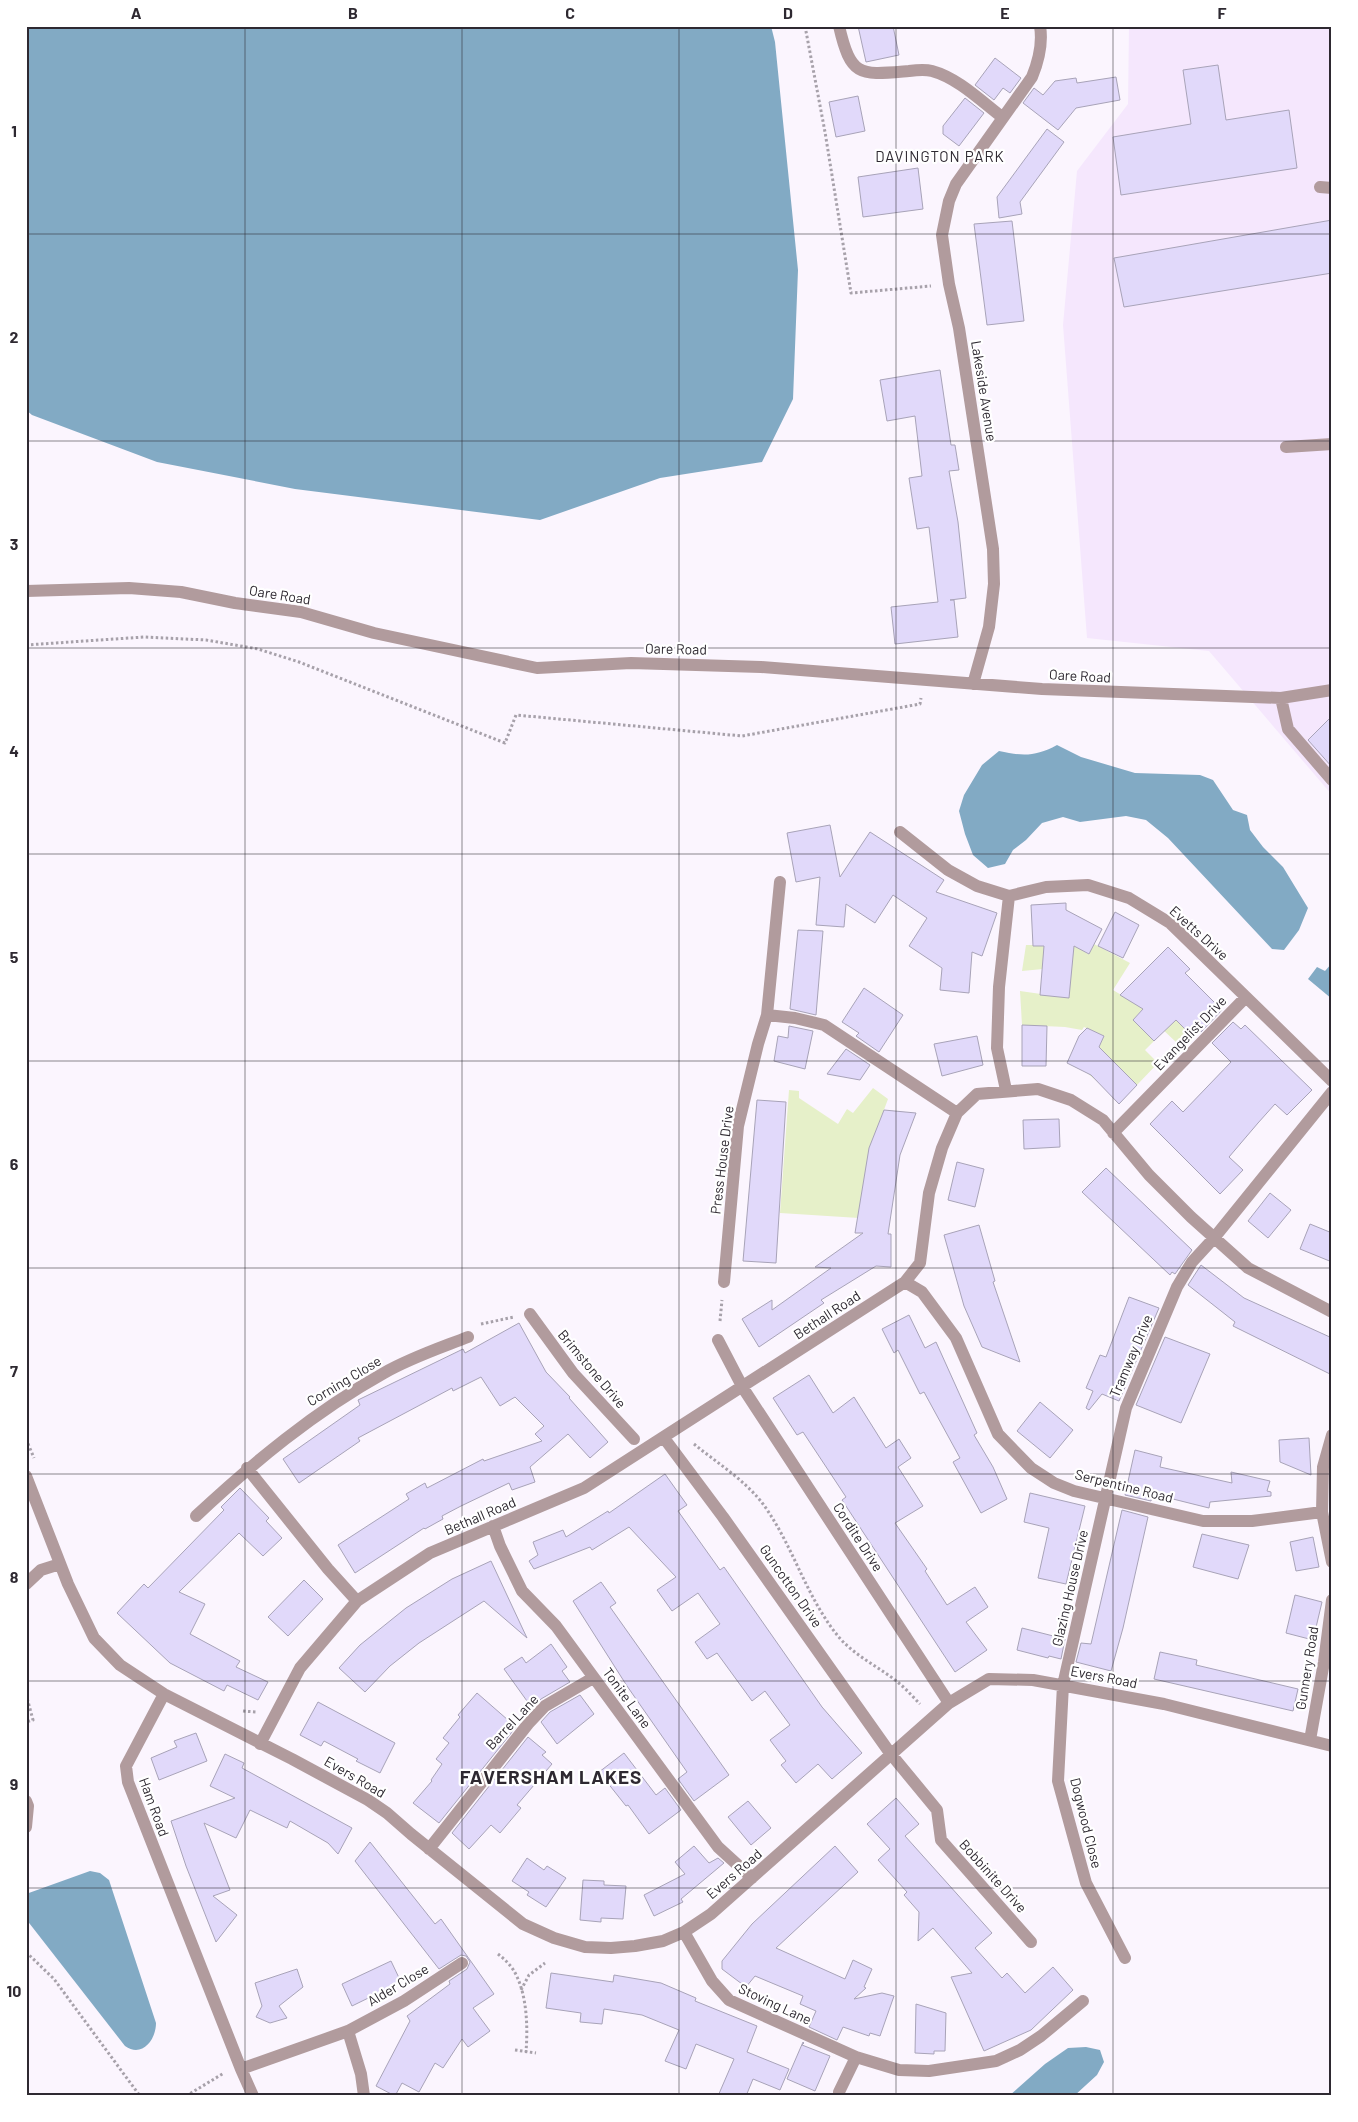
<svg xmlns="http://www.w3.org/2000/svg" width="1358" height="2122" font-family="Barlow,sans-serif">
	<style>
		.built { fill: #f5e7fd }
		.green { fill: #e6f0c9 }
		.water { fill: #82aac4 }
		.building { fill: #e1d9fa; stroke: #a8a3b8 }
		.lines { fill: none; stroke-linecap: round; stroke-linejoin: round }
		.path { stroke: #a7a1aa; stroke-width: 3; stroke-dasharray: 2.5 2.5; stroke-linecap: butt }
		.minor { stroke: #b19b9d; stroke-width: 12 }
		.grid { fill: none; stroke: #2e2931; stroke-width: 1; stroke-opacity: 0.55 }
		.labels { text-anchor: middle; stroke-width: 4.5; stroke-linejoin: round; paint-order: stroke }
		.street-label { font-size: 14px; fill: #2e2931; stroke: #fff }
		.neighbourhood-label { font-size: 15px; letter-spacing: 1px; fill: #2e2931; stroke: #fff }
		.district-label { font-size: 19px; font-weight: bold; letter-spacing: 1px; fill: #2e2931; stroke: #fff }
		.neatline { fill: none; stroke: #2e2931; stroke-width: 2 }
		.grid-label { font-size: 16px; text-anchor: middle; font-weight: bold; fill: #2e2931 }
	</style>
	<rect width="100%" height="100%" fill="#fbf5fe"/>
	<path class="built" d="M 1129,26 L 1332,26 L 1332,795 L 1209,651 L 1087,638 L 1063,325 L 1077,171 L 1128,104 Z"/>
	<path class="green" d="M 1088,922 L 1077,947 L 1088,954 L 1094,944 L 1130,963 L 1113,990 L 1128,999 L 1146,969 L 1168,991 L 1175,1019 L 1188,1032 L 1177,1043 L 1142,1010 L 1133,1020 L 1154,1041 L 1145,1050 L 1158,1063 L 1137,1085 L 1098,1082 L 1087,1073 L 1104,1036 L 1084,1027 L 1082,1030 L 1065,1027 L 1022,1025 L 1020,991 L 1069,998 L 1043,969 L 1022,971 L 1026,945 L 1050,945 L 1068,931 Z
		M 873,1088 L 888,1099 L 872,1142 L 859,1218 L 780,1213 L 789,1090 L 799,1091 L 799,1098 L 838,1124 L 847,1109 L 853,1113 Z"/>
	<path class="water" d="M 26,26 L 771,26 L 775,42 L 798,270 L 793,399 L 762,462 L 660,478 L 540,520 L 295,489 L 157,462 L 32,415 L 26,410 Z
		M 1057,745 L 1081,757 L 1135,773 L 1200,775 L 1213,780 L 1233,810 L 1247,815 L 1250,830 L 1263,847 L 1283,867 L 1308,908 L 1299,930 L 1284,950 L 1272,949 L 1168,838 L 1146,820 L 1126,816 L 1080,822 L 1063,817 L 1042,823 L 1026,840 L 1013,850 L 1005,864 L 988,868 L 973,855 L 965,834 L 959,811 L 964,795 L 982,765 L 999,751 C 1022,756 1035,757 1057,745 Z
		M 1332,963 L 1332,999 L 1308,979 L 1317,967 L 1325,971 Z
		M 90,1871 L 100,1873 L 109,1880 L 156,2023 C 156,2040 142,2058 125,2046 L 26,1919 L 26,1894 Z
		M 1086,2047 L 1100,2050 L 1104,2062 L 1097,2075 L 1074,2096 L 1009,2096 L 1045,2064 L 1068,2048 Z"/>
	<path class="building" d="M 858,26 L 893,26 L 899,55 L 866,62 Z
		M 995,58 L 1021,78 L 1010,93 L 1003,88 L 994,100 L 975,85 Z
		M 1218,65 L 1226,120 L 1289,110 L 1297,168 L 1121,195 L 1113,137 L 1191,124 L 1183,70 Z
		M 1116,77 L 1120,100 L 1076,108 L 1058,130 L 1023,103 L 1034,88 L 1043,95 L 1055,81 L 1076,78 L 1077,83 Z
		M 858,96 L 865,131 L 836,137 L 829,102 Z
		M 965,98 L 984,113 L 959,146 L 943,134 L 943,126 Z
		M 1047,129 L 1064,142 L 1020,202 L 1022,214 L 999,218 L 997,197 Z
		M 918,168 L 923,209 L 863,217 L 858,177 Z
		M 1332,220 L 1332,273 L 1124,307 L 1114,258 Z
		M 1012,221 L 1024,321 L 987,325 L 974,224 Z
		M 940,370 L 951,445 L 955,445 L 959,470 L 949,471 L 958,522 L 966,598 L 950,600 L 954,600 L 958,637 L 895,644 L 891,607 L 938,602 L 929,527 L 917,529 L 909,478 L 922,476 L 915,416 L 887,421 L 880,380 Z
		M 1332,716 L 1332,767 L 1308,740 Z
		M 830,825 L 840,877 L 870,832 L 944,880 L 936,892 L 997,913 L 982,956 L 972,952 L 969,993 L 940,990 L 942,968 L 909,946 L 927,918 L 893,895 L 875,923 L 846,904 L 844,927 L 816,925 L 820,877 L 796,882 L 787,833 Z
		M 1066,903 L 1066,910 L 1102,929 L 1089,954 L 1074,946 L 1069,998 L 1040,995 L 1044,946 L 1033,946 L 1031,905 Z
		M 1115,912 L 1139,925 L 1123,958 L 1098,946 Z
		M 798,930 L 823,931 L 816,1015 L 790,1009 Z
		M 1168,947 L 1190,969 L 1185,973 L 1222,1010 L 1201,1032 L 1194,1026 L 1188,1032 L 1176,1020 L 1154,1041 L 1133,1020 L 1143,1009 L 1120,995 Z
		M 864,988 L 903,1015 L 879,1052 L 856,1036 L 859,1033 L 842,1022 Z
		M 1233,1022 L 1241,1029 L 1245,1025 L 1312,1090 L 1287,1115 L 1275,1104 L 1258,1123 L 1229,1157 L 1243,1170 L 1220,1194 L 1150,1124 L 1172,1101 L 1183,1112 L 1231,1062 L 1212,1043 Z
		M 1022,1025 L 1047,1026 L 1046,1066 L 1022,1066 Z
		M 789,1026 L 813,1031 L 805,1069 L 774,1061 L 778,1036 L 788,1038 Z
		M 1087,1028 L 1104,1036 L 1099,1047 L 1137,1085 L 1119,1104 L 1091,1075 L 1067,1063 L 1079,1036 Z
		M 977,1036 L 983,1065 L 942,1076 L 934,1044 Z
		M 846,1049 L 870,1065 L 860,1080 L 827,1074 Z
		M 757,1100 L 786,1102 L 776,1263 L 743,1261 Z
		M 884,1110 L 916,1113 L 900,1155 L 888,1234 L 891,1234 L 891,1267 L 876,1266 L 821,1300 L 824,1303 L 759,1347 L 742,1319 L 772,1300 L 772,1310 L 831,1268 L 815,1267 L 863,1233 L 855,1233 L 869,1148 Z
		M 1059,1119 L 1060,1147 L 1024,1149 L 1023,1120 Z
		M 957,1162 L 984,1169 L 975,1207 L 948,1200 Z
		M 1106,1168 L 1192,1250 L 1175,1274 L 1172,1272 L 1170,1275 L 1082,1192 Z
		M 1270,1193 L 1291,1210 L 1268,1238 L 1248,1221 Z
		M 1310,1224 L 1332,1233 L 1332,1262 L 1300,1249 Z
		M 979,1225 L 995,1281 L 993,1282 L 1020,1362 L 982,1347 L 964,1306 L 944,1235 Z
		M 1201,1265 L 1244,1298 L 1332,1338 L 1332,1375 L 1233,1326 L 1235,1322 L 1188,1285 Z
		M 1129,1297 L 1159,1308 L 1119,1401 L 1102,1394 L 1089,1410 L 1086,1408 L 1093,1391 L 1086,1388 L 1100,1355 L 1106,1357 Z
		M 909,1315 L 925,1348 L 936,1342 L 977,1433 L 974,1435 L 993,1467 L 1007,1499 L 981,1513 L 953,1462 L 960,1458 L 924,1392 L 920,1394 L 898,1350 L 894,1353 L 882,1329 Z
		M 519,1323 L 546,1372 L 570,1397 L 569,1398 L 608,1442 L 590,1458 L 568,1434 L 530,1467 L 535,1482 L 512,1490 L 509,1483 L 461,1506 L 442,1516 L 443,1519 L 425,1529 L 424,1528 L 355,1573 L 338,1545 L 409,1499 L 406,1494 L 425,1483 L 427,1488 L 483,1459 L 484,1461 L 542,1441 L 535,1434 L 544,1426 L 515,1397 L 500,1406 L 481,1377 L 453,1391 L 452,1388 L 358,1438 L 360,1441 L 299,1483 L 283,1459 L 360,1405 L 358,1400 L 463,1349 L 465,1353 Z
		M 1165,1337 L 1210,1354 L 1181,1423 L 1136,1405 Z
		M 809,1375 L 833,1413 L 854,1397 L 886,1448 L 899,1439 L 911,1458 L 898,1467 L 923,1506 L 895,1523 L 927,1569 L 925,1571 L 947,1605 L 975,1587 L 988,1607 L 966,1622 L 987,1650 L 955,1672 L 842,1500 L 846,1497 L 803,1432 L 797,1435 L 773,1398 Z
		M 1040,1402 L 1073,1430 L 1050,1458 L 1017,1431 Z
		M 1309,1438 L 1311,1475 L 1280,1462 L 1279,1440 Z
		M 1135,1450 L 1162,1457 L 1160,1467 L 1232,1483 L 1231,1472 L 1270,1481 L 1267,1491 L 1271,1492 L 1271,1496 L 1210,1502 L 1209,1508 L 1153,1494 L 1151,1501 L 1125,1495 Z
		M 665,1474 L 687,1505 L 678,1511 L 720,1570 L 724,1567 L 822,1707 L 862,1753 L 832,1779 L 818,1764 L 796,1783 L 781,1765 L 786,1761 L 770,1740 L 790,1725 L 765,1691 L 752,1701 L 717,1653 L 707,1659 L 695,1642 L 720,1624 L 698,1593 L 672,1611 L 657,1590 L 676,1577 L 629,1527 L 592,1550 L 590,1547 L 534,1569 L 529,1561 L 538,1555 L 533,1542 L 563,1530 L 566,1537 L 608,1511 L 609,1513 Z
		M 240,1488 L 269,1518 L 266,1521 L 282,1538 L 263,1556 L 239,1533 L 179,1592 L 205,1604 L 190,1634 L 240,1661 L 236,1667 L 268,1682 L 258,1700 L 227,1685 L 224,1691 L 170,1663 L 117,1613 L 144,1584 L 148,1588 L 224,1510 L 221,1507 Z
		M 1030,1493 L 1085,1506 L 1066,1584 L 1038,1578 L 1049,1528 L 1024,1522 Z
		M 1122,1510 L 1148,1517 L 1123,1628 L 1111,1671 L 1076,1662 L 1081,1643 L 1091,1644 Z
		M 1202,1534 L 1249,1545 L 1238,1579 L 1193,1567 Z
		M 1313,1537 L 1319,1567 L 1296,1571 L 1290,1542 Z
		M 491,1561 L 527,1638 L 484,1601 L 419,1643 L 390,1666 L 365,1692 L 339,1668 L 360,1645 L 406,1608 L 452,1579 Z
		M 304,1580 L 323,1599 L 288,1636 L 268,1617 Z
		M 601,1582 L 616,1603 L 610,1607 L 729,1775 L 694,1801 L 678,1779 L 687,1772 L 627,1686 L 573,1601 Z
		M 1295,1595 L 1322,1602 L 1313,1640 L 1286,1633 Z
		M 1022,1628 L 1065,1639 L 1061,1659 L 1049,1656 L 1048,1658 L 1017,1650 Z
		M 551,1644 L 567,1667 L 562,1671 L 570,1682 L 541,1699 L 532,1708 L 504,1669 L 522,1657 L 526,1663 Z
		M 1160,1652 L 1197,1660 L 1196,1665 L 1298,1689 L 1293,1711 L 1154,1679 Z
		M 477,1693 L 516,1727 L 439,1823 L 413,1803 L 432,1781 L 431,1780 L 442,1764 L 436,1759 L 449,1743 L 443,1738 L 460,1717 L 458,1715 Z
		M 580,1695 L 594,1714 L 557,1744 L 541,1722 L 550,1712 Z
		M 318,1702 L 395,1743 L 380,1773 L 356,1761 L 358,1759 L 324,1741 L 321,1746 L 300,1735 Z
		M 196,1733 L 207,1761 L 159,1780 L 151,1758 L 177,1747 L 174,1741 Z
		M 528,1737 L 546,1752 L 542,1755 L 552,1764 L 517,1805 L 521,1808 L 500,1833 L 491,1825 L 469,1849 L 452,1833 Z
		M 624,1753 L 656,1795 L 665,1788 L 681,1810 L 649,1834 L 628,1805 L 626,1806 L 599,1772 Z
		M 225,1754 L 244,1763 L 242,1768 L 352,1828 L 338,1854 L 328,1843 L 290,1821 L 287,1828 L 250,1810 L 236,1838 L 204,1823 L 230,1890 L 213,1896 L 237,1915 L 216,1942 L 186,1866 L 171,1821 L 235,1798 L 210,1786 Z
		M 896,1798 L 919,1824 L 905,1836 L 992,1933 L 975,1948 L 1002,1978 L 1007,1973 L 1025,1993 L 1053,1967 L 1073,1990 L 1031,2030 L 984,2051 L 951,1977 L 972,1973 L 933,1928 L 918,1941 L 919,1912 L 904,1895 L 907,1892 L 878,1860 L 890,1849 L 867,1824 Z
		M 748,1801 L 771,1828 L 751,1845 L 728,1817 Z
		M 370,1842 L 435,1924 L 441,1919 L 494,1994 L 473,2008 L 490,2031 L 468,2047 L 462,2039 L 443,2068 L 435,2063 L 419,2092 L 402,2083 L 395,2096 L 376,2086 L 410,2021 L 407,2016 L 450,1984 L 449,1981 L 467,1969 L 470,1962 L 466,1956 L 461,1955 L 439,1969 L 355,1861 Z
		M 694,1846 L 709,1863 L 718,1858 L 724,1863 L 681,1899 L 683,1902 L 654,1916 L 644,1895 L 685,1874 L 675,1862 Z
		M 835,1846 L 858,1872 L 776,1948 L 845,1979 L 853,1960 L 872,1969 L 864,1987 L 866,1988 L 854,1999 L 882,1993 L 894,1996 L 880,2036 L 870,2033 L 869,2036 L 843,2027 L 837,2040 L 809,2027 L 816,2011 L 800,2004 L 803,1996 L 755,1976 L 746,1987 L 722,1969 L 722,1961 L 752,1924 Z
		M 527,1858 L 544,1870 L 547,1866 L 566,1878 L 546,1907 L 527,1895 L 529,1892 L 512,1881 Z
		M 583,1880 L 604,1881 L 604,1885 L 626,1886 L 623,1919 L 601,1918 L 601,1922 L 580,1920 Z
		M 391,1961 L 401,1982 L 352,2006 L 342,1984 Z
		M 297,1969 L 303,1987 L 279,2006 L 287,2018 L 270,2023 L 256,2017 L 262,2006 L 255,1983 Z
		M 551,1973 L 613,1982 L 614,1975 L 661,1983 L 696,1998 L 695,2001 L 757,2026 L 747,2052 L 789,2069 L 780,2090 L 753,2079 L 746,2096 L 718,2096 L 734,2059 L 696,2044 L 686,2069 L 665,2061 L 679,2030 L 642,2015 L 604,2009 L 602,2024 L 580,2022 L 581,2013 L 546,2008 Z
		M 916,2004 L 946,2013 L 945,2051 L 934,2051 L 934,2054 L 915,2053 Z
		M 803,2042 L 804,2043 L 802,2045 L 830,2056 L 815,2091 L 787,2079 Z"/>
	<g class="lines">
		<path class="path" d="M 805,26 L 825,132 L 851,293 L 931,286
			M 26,645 L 144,637 L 206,640 L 258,649 L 299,662 L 505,743 L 516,715 L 742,736 L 920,704 L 921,698
			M 720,1321 L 722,1300
			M 481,1324 L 514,1317
			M 26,1439 L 34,1458
			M 694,1444 C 717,1463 745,1480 763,1504 C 793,1545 806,1597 838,1636 C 855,1657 882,1668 901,1685 C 908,1691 914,1698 920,1704
			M 26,1694 L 33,1720 L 26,1722
			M 243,1711 L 256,1712
			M 26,1952 L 54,1979 L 140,2096
			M 498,1954 C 504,1959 510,1964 514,1971 C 527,1993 528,2026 526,2052
			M 521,1990 L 529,1975 L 545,1963
			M 515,2050 L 536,2053
			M 186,2096 L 224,2073"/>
		<path class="minor" d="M 839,26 C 851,78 860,75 909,71 C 916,70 925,69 932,71 C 958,78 981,101 1002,117
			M 1320,187 L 1332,188
			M 1286,447 L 1332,444
			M 26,591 L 129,588 L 181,592 L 235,603 L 301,612 L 374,633 L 537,668 L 631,663 L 761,667 L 1042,689 L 1281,698 L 1332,690
			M 973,684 L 989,627 L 994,584 L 993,549 L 959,328 L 949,284 L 942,235 L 949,201 L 956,184 L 1032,77 C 1039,60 1043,44 1040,26
			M 1281,698 L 1288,729 L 1332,780
			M 900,832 L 948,870 L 977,886 L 1009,896 L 999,987 L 997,1048 L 1006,1090
			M 780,882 L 767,1015 L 795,1018 L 824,1025 L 957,1113
			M 1009,896 L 1046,887 L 1088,885 L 1129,898 L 1170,923 L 1246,997
			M 1113,1133 L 1246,997 L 1332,1081
			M 724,1282 L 738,1126 L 758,1044 L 767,1015
			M 905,1282 L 922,1292 L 956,1338 L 998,1434 L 1031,1468 L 1054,1483 L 1074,1491 L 1203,1521 L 1252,1521 L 1322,1512
			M 530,1314 L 573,1373 L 634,1439
			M 718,1340 L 743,1388 L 949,1703
			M 1332,1435 L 1323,1467 L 1322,1512 L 1332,1562
			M 664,1438 L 723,1517 L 890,1753 L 937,1810 L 941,1840 L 1031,1942
			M 247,1468 L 328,1569 L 357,1601
			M 26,1476 L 68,1584 L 94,1638 L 120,1665 L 164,1694 L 292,1759 L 368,1800 L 387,1813 L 411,1834 L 523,1924 L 554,1938 L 585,1947 L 611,1948 L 635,1946 L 663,1941 L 684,1932 L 711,1914 L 949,1703 L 989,1679 L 1033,1680 L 1164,1704 L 1332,1746
			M 196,1516 C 254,1462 314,1412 384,1373 C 410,1358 440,1348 468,1337
			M 493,1526 L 500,1546 L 522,1591 L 556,1626 L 718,1847 L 752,1878
			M 26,1584 L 41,1570 L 60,1564
			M 164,1694 L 126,1766 L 128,1782 L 241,2069 L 253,2096
			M 1310,1740 L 1324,1662 L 1332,1600
			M 260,1744 L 300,1668 L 357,1601 L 430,1553 L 584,1488 L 905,1282 L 920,1263 L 929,1193 L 942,1148 L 957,1113 L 977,1094 L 1038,1089 L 1071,1100 L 1103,1120 L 1149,1175 L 1191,1217 L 1248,1268 L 1332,1312
			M 26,1801 L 28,1806 L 26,1827
			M 429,1849 L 528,1724 L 545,1706 L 593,1678
			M 684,1932 L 712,1981 L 729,2000 L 856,2057 L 899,2070 L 929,2071 L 996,2061 L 1020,2050 L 1041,2036 L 1083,2001
			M 1125,1958 L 1086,1883 L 1058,1781 L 1063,1685 L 1126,1408 L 1177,1287 L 1192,1262 L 1214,1238 L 1332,1092
			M 348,2031 L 361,2074 L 364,2096
			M 241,2069 L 348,2031 L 404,2001 L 462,1963
			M 839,2092 L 856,2057"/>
	</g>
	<path class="grid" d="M 245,26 L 245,2096M 462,26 L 462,2096M 679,26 L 679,2096M 896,26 L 896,2096M 1113,26 L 1113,2096M 26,234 L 1332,234M 26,441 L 1332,441M 26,648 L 1332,648M 26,854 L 1332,854M 26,1061 L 1332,1061M 26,1268 L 1332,1268M 26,1474 L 1332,1474M 26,1681 L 1332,1681M 26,1888 L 1332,1888"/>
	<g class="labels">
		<g class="street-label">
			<text transform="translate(984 391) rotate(81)" y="5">Lakeside Avenue</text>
			<text transform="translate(280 595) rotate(9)" y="5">Oare Road</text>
			<text transform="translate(676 649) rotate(1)" y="5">Oare Road</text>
			<text transform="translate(1080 676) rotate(3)" y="5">Oare Road</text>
			<text transform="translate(1199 933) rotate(42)" y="5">Evetts Drive</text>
			<text transform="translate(1190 1033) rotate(-46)" y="5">Evangelist Drive</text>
			<text transform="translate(722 1160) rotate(-83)" y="5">Press House Drive</text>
			<text transform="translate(827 1315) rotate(-33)" y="5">Bethall Road</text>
			<text transform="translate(1131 1356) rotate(-67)" y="5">Tramway Drive</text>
			<text transform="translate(592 1369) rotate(50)" y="5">Brimstone Drive</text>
			<text transform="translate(344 1381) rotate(-31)" y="5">Corning Close</text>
			<text transform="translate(1124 1486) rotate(14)" y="5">Serpentine Road</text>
			<text transform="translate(480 1516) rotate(-23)" y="5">Bethall Road</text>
			<text transform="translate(858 1537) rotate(57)" y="5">Cordite Drive</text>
			<text transform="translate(791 1586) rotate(55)" y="5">Guncotton Drive</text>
			<text transform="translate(1070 1588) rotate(-77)" y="5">Glazing House Drive</text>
			<text transform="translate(1307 1668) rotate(-81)" y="5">Gunnery Road</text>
			<text transform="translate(1104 1677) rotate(11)" y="5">Evers Road</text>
			<text transform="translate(627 1698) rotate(54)" y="5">Tonite Lane</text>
			<text transform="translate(512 1722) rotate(-47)" y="5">Barrel Lane</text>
			<text transform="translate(355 1777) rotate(30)" y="5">Evers Road</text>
			<text transform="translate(154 1807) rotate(70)" y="5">Ham Road</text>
			<text transform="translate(1086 1823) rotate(76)" y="5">Dogwood Close</text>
			<text transform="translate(734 1874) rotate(-41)" y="5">Evers Road</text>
			<text transform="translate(993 1876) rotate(48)" y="5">Bobbinite Drive</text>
			<text transform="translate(398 1985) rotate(-31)" y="5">Alder Close</text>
			<text transform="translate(775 2004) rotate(25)" y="5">Stoving Lane</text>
		</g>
		<g class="neighbourhood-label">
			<text x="940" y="162">DAVINGTON PARK</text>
		</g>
		<g class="district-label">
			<text x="551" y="1784">FAVERSHAM LAKES</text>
		</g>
	</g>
	<rect width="1358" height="2122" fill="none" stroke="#ffffff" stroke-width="55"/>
	<rect x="28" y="28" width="1302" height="2066" class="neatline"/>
	<g class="grid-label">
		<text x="136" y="19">A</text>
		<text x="353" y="19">B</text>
		<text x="570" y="19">C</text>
		<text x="788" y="19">D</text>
		<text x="1005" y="19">E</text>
		<text x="1222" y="19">F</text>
		<text x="14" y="137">1</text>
		<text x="14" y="343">2</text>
		<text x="14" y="550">3</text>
		<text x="14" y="757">4</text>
		<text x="14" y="963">5</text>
		<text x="14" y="1170">6</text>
		<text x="14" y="1377">7</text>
		<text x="14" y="1583">8</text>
		<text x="14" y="1790">9</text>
		<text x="14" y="1997">10</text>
	</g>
</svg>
